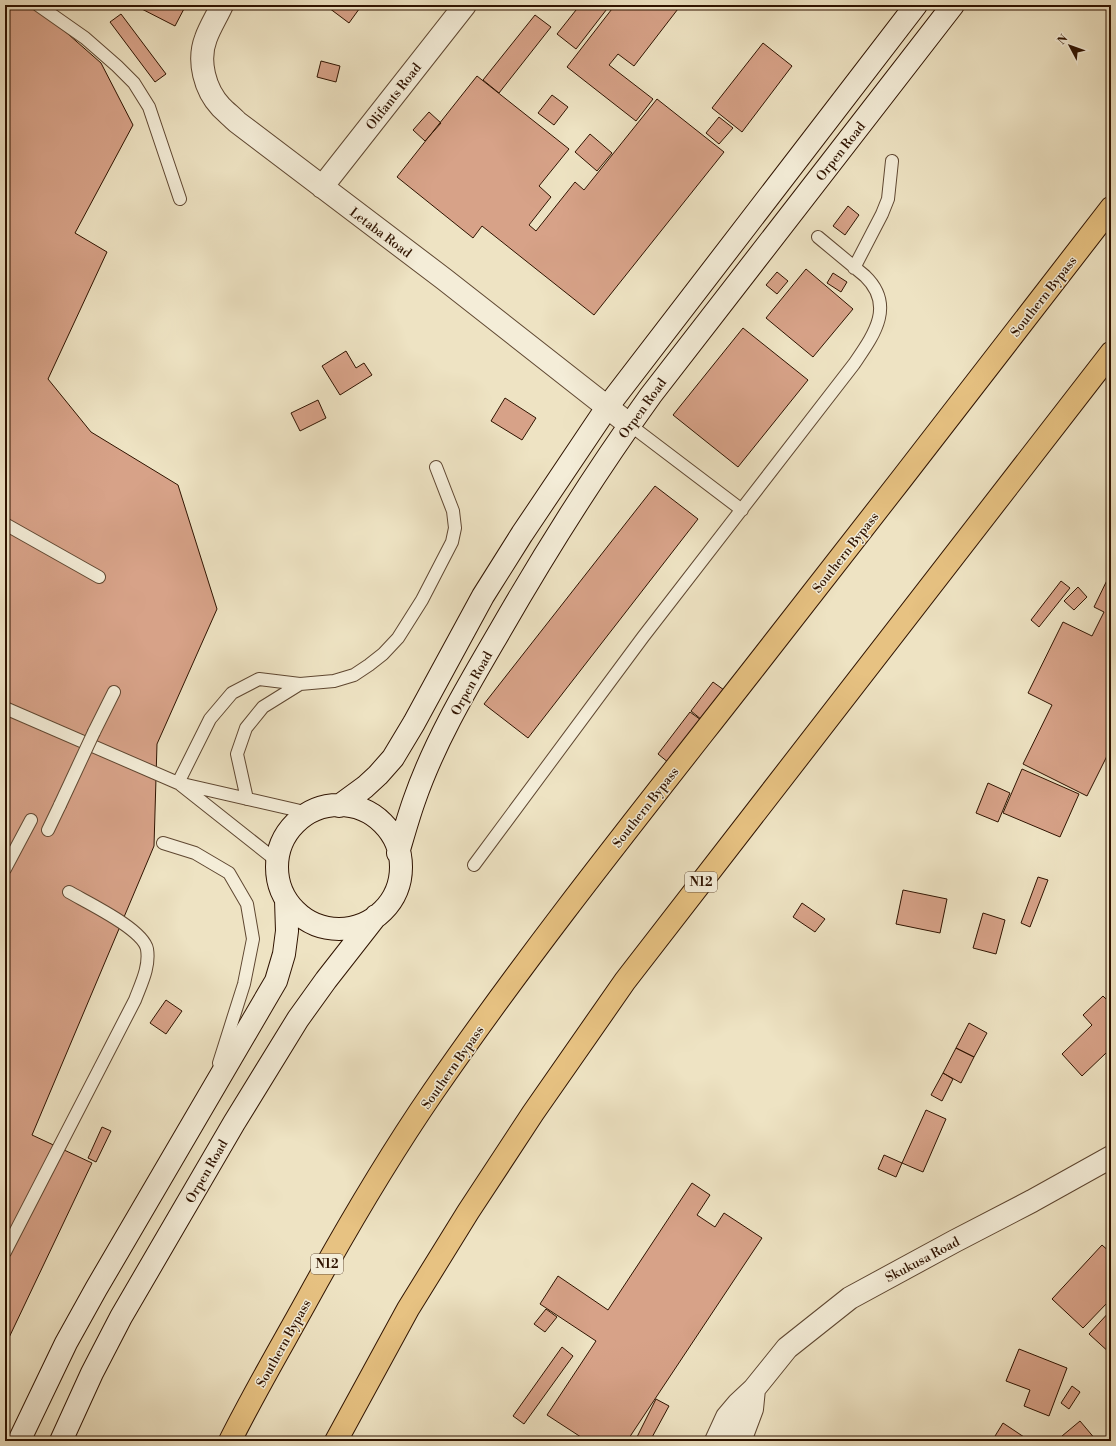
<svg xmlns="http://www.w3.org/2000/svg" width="1116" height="1446" font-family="'Libre Bodoni',serif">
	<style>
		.building { fill: #d7a288; stroke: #2f1300 }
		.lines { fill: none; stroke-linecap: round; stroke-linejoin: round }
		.lane-casing { stroke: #5f4731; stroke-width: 14 }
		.street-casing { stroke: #5f4731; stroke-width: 24 }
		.secondary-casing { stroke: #2f1300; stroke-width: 24 }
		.highway-casing { stroke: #2f1300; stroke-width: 24 }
		.lane { stroke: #f4edd8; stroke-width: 12 }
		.street { stroke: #f4edd8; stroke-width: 22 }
		.secondary { stroke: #f4edd8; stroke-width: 22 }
		.highway { stroke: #e7c282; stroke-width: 22 }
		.lane-bridge-casing { stroke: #5f4731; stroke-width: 14; stroke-linecap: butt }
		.lane-bridge { stroke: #f4edd8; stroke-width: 12 }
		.labels { text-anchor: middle; stroke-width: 3; stroke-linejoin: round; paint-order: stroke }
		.shield { fill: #f4edd8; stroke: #6a5441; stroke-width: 1 }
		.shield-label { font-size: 12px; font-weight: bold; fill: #2f1300 }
		.street-label { font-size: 13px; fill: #2f1300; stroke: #f4edd8 }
	</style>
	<rect width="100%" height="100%" fill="#eee3c3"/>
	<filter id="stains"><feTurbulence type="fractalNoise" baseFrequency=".005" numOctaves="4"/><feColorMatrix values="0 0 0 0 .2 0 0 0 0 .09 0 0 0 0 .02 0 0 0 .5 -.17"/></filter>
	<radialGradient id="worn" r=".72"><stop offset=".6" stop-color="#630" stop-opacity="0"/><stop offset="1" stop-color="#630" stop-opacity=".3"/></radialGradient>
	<path class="building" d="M 5,5 L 35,5 L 101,63 L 133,125 L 75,233 L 107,252 L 48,379 L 91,432 L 178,485 L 217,609 L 157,744 L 154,846 L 32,1135 L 92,1163 L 5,1346 Z
		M 134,5 L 186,5 L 175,26 Z
		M 325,5 L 362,5 L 349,23 Z
		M 580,5 L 610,5 L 576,49 L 557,34 Z
		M 615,5 L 681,5 L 634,66 L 618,54 L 609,65 L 653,99 L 636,121 L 567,67 Z
		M 121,14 L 166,74 L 155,82 L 110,22 Z
		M 535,15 L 551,27 L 499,93 L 483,80 Z
		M 763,43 L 792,66 L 742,132 L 712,108 Z
		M 321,61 L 340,66 L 336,82 L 317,77 Z
		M 477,76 L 569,149 L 539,186 L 551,197 L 529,225 L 536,231 L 575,182 L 584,190 L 657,99 L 724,152 L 594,315 L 482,226 L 473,238 L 397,177 Z
		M 552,95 L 568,107 L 554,125 L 538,113 Z
		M 429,112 L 441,123 L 425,141 L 413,130 Z
		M 719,117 L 733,128 L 719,144 L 706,133 Z
		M 590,134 L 612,153 L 597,171 L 575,152 Z
		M 848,206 L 859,215 L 845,235 L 833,226 Z
		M 806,269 L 853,309 L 813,357 L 766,318 Z
		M 777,272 L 788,281 L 777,294 L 766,285 Z
		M 833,273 L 847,282 L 841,292 L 827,283 Z
		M 743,328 L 808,380 L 738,467 L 673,415 Z
		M 346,351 L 356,368 L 364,363 L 372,375 L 340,395 L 322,366 Z
		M 505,398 L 536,418 L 522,440 L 491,421 Z
		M 318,400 L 326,418 L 300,431 L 291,413 Z
		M 655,486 L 698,519 L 528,738 L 484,704 Z
		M 1111,572 L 1111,748 L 1087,796 L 1023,764 L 1052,705 L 1028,693 L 1063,622 L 1092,636 L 1104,612 L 1094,607 Z
		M 1061,581 L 1070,588 L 1039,627 L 1031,620 Z
		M 1078,587 L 1087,597 L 1074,610 L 1064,601 Z
		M 713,682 L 724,690 L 702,720 L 691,711 Z
		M 690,712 L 701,720 L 669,763 L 658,754 Z
		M 1022,769 L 1079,794 L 1060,837 L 1003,813 Z
		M 988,783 L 1010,793 L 998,822 L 976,813 Z
		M 1038,877 L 1048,880 L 1030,927 L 1021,923 Z
		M 903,890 L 947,899 L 940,933 L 896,924 Z
		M 802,903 L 825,919 L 815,932 L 793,917 Z
		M 983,913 L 1005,920 L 996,954 L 973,948 Z
		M 1103,996 L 1111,1004 L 1111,1058 L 1106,1053 L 1082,1076 L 1062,1054 L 1092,1025 L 1083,1015 Z
		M 166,1000 L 182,1011 L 166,1034 L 150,1023 Z
		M 969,1023 L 987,1033 L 974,1057 L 956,1048 Z
		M 956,1048 L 974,1057 L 961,1083 L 943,1073 Z
		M 943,1073 L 953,1079 L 942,1101 L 931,1095 Z
		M 926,1110 L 946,1119 L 923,1172 L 902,1163 Z
		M 102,1127 L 111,1131 L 96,1162 L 88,1158 Z
		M 884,1155 L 902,1163 L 896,1177 L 878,1169 Z
		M 692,1183 L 710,1195 L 697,1215 L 715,1227 L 724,1213 L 762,1238 L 627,1441 L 587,1441 L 547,1415 L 596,1341 L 540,1304 L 558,1276 L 608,1310 Z
		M 1102,1245 L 1111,1253 L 1111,1305 L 1108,1302 L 1083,1328 L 1052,1299 Z
		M 546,1309 L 557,1317 L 545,1332 L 534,1324 Z
		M 1111,1310 L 1111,1354 L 1089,1334 Z
		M 562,1347 L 573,1356 L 524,1424 L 513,1416 Z
		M 1019,1349 L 1067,1368 L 1049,1416 L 1024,1406 L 1030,1390 L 1006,1381 Z
		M 1072,1386 L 1080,1392 L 1069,1409 L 1061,1403 Z
		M 656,1399 L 669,1406 L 650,1441 L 635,1441 Z
		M 1080,1421 L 1096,1440 L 1096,1441 L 1066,1441 L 1062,1436 Z
		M 1003,1423 L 1030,1441 L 992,1441 Z"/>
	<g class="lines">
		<g class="lane-casing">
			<path id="lane" d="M 38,5 L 85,38 L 117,66 L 134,83 L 149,107 L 180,199
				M 854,268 L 882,214 L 888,199 L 892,161
				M 630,425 L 742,510
				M 5,524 L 99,577
				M 5,708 L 178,783 L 309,813
				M 94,732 L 114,692
				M 178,783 L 210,719 L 232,693 L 259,679 L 300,684 L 334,681 L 354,675 L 369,665 L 383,654 L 398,638 L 422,600 L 452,542 L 455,528 L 453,511 L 436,467
				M 181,785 L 277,861
				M 247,799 L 237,754 L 246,728 L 263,707 L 300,684
				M 48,830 L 60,805
				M 163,843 L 195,853 L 229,873 L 247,904 L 253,939 L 244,984 L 219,1063
				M 474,865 L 643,637 L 854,364 C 873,336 896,306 865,276 L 818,237
				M 5,869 L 31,820
				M 5,1252 L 135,1000 C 141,984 150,967 147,949 C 143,929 86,902 69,892"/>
		</g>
		<g class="street-casing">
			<path id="street" d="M 222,5 C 217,16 210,27 206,38 C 197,61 205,90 221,107 C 226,112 232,117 237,122 L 444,279 L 630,425
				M 322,187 L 465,5
				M 716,1441 L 727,1417 L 738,1404 L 754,1389 L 787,1348 L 850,1298 L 955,1241 L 1032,1201 L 1111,1157
				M 740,1441 L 752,1409 L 754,1389"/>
		</g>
		<g class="secondary-casing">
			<path id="secondary" d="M277 867a62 62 0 1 1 124 0a62 62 0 1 1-124 0Z
				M 339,806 L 365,787 L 378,775 L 393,758 L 414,723 L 483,596 L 522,534 L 608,406 L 916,5
				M 398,853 C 403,836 408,818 414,801 C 435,740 469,684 501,629 C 547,549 597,470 651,395 L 953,5
				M 19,1441 L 66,1343 L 96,1289 L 276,981 L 284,954 L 287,931 L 286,900
				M 61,1441 L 92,1373 L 121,1317 L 234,1123 L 298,1019 L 326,980 L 376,916"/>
		</g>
		<g class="highway-casing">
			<path id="highway" d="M 230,1441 C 254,1393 281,1347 307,1300 C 346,1229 387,1159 433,1092 C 533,947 643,810 751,672 C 872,518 991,363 1111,208
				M 336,1441 L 408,1309 L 468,1212 L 533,1113 L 625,981 L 1111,353"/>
		</g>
		<use href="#lane" class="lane"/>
		<use href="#street" class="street"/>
		<use href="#secondary" class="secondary"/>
		<use href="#highway" class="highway"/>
		<g class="lane-bridge-casing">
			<path id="lane-bridge" d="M 60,805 L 94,732"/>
		</g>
		<use href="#lane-bridge" class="lane-bridge"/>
	</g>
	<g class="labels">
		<g class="shield">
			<rect x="685" y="872" width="32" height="20" rx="3"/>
			<rect x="311" y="1254" width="32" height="20" rx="3"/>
		</g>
		<g class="shield-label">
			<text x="701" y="886">N12</text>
			<text x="327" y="1268">N12</text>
		</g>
		<g class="street-label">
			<text transform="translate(393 96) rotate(-52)" y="5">Olifants Road</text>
			<text transform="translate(840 151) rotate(-52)" y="5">Orpen Road</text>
			<text transform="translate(381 232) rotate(37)" y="5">Letaba Road</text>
			<text transform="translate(1043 296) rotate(-52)" y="5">Southern Bypass</text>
			<text transform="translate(642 408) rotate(-54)" y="5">Orpen Road</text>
			<text transform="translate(845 552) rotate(-52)" y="5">Southern Bypass</text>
			<text transform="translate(471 683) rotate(-61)" y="5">Orpen Road</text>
			<text transform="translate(645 807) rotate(-52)" y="5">Southern Bypass</text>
			<text transform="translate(452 1067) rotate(-55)" y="5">Southern Bypass</text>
			<text transform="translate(206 1171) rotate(-60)" y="5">Orpen Road</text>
			<text transform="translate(922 1259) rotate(-28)" y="5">Skukusa Road</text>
			<text transform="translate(283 1343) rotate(-61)" y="5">Southern Bypass</text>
		</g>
	</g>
	<rect width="1116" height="1446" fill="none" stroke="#eee3c3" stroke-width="20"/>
	<rect x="6" y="6" width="1104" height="1434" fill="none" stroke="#2f1300" stroke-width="2"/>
	<rect x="10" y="10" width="1096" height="1426" fill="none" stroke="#2f1300"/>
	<g transform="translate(1070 46) rotate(311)" stroke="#f4edd8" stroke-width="3" paint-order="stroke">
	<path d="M0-3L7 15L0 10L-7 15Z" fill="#2f1300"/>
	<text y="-6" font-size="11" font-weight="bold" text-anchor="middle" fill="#2f1300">N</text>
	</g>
	<rect width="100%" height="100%" filter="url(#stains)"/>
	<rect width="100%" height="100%" fill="url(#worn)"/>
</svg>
